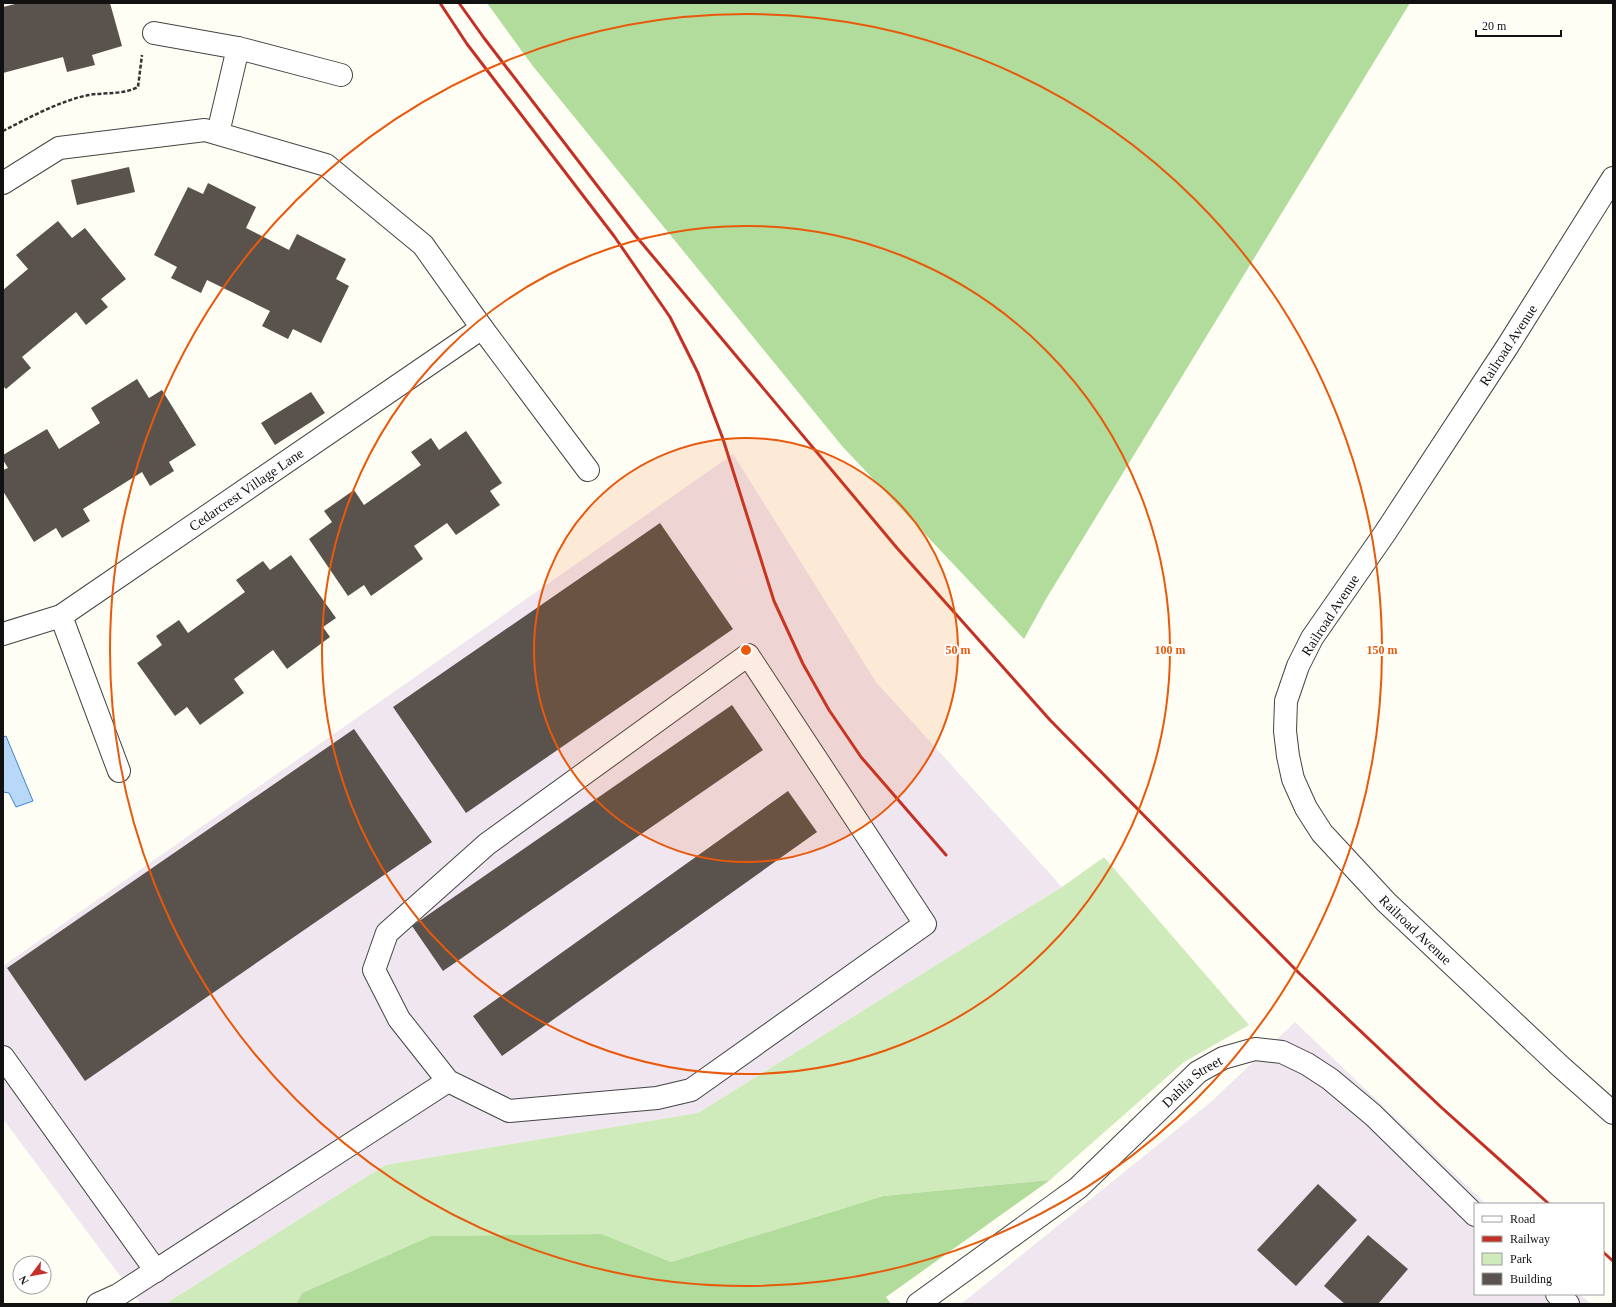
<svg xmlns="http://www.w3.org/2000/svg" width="1616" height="1307" font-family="Georgia,serif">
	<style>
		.industrial { fill: #efe6ef }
		.green { fill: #cfebbc }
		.forest { fill: #b1dc9b }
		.water { fill: #b8d8f7; stroke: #3e85cf }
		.building { fill: #5a534d }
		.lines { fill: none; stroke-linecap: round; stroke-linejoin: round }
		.minor-casing { stroke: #444; stroke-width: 24 }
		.path { stroke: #333; stroke-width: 2.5; stroke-dasharray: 4 2; stroke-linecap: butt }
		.minor { stroke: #fff; stroke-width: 22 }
		.rail { stroke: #c43025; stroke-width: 3 }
		.ring { fill: none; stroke: #e8590c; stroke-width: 2 }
		.labels { text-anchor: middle; stroke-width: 4; stroke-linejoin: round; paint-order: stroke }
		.street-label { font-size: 14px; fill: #111; stroke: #fff }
		.centre { fill: #e8590c; stroke: #fff; stroke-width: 2 }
		.ring-label { font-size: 12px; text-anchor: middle; font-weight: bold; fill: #e8590c; stroke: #fff; stroke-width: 4; stroke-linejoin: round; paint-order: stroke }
	</style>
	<rect width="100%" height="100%" fill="#fffef4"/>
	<path class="industrial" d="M 733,454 L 876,682 L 1062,887 L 698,1113 L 385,1165 L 165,1304 L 141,1304 L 3,1119 L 3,966 Z
		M 1295,1022 L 1486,1204 L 1475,1204 L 1475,1294 L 1580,1294 L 1591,1304 L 961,1304 L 1212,1101 Z"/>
	<path class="green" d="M 1104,857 L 1249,1025 L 1184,1062 L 1050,1180 L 883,1196 L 671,1262 L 602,1234 L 431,1236 L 302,1293 L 296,1304 L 165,1304 L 385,1165 L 698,1113 L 1062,887 Z"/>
	<path class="forest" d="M 487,3 L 1410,3 L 1046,599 L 1024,639 L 842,446 L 532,65 Z
		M 1050,1180 L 886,1297 L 891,1304 L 296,1304 L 302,1293 L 431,1236 L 602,1234 L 671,1262 L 883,1196 Z"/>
	<path class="water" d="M 6,736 L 33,801 L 16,807 L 9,793 L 3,792 L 3,737 Z"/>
	<path class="building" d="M 19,3 L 110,3 L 122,46 L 92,55 L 95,65 L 67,72 L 63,57 L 3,73 L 3,7 Z
		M 129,167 L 135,192 L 77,205 L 71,180 Z
		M 208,183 L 256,207 L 246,228 L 289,250 L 297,234 L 346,259 L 336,279 L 349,286 L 321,343 L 293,329 L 288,339 L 262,326 L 270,311 L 207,280 L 201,293 L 171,278 L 177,267 L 154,255 L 188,187 L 203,194 Z
		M 58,221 L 72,238 L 85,228 L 126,279 L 101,299 L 108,307 L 86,325 L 76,312 L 22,357 L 31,368 L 6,389 L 3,386 L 3,290 L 28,269 L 16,255 Z
		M 137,379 L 149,398 L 162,390 L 196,445 L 169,462 L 174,471 L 150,486 L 142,472 L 83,509 L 90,521 L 62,538 L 56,528 L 34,542 L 3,491 L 3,470 L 8,468 L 3,460 L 3,455 L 47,429 L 59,449 L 100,423 L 91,408 Z
		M 311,392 L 325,413 L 275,445 L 261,423 Z
		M 466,431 L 502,483 L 490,491 L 500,505 L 456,535 L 447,523 L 414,546 L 423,559 L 371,596 L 364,585 L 348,596 L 309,539 L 332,522 L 324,511 L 354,490 L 364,505 L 421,465 L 411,452 L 431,438 L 439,450 Z
		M 660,523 L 733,629 L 466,813 L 393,707 Z
		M 291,555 L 336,618 L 323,627 L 330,637 L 287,669 L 273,650 L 234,679 L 244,693 L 200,725 L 187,707 L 175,716 L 137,663 L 162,645 L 156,636 L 179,620 L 188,633 L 245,592 L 236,580 L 263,561 L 270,570 Z
		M 732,705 L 763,750 L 443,971 L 412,926 Z
		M 354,729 L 432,842 L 85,1081 L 7,968 Z
		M 788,791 L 817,832 L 502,1056 L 473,1016 Z
		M 1318,1184 L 1357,1220 L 1296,1286 L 1257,1250 Z
		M 1368,1235 L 1408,1269 L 1378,1304 L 1345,1304 L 1324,1286 Z"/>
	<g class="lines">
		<g class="minor-casing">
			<g id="minor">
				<path d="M 154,33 L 238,48"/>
				<path d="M 218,133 L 238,48 L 341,75"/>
				<path id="s1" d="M 1613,178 L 1507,347 L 1385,533 L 1312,638 L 1298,666 L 1286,701 L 1285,731 L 1288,756 L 1293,779 L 1306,808 L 1322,833 L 1386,902 L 1560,1066 L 1613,1113"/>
				<path d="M 3,183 L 59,148 L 205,130 L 326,165 L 423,245 L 482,328 L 588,470"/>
				<path d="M 61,616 L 119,771"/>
				<path id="s2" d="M 3,634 L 61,616 L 482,328"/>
				<path d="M 3,1057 L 156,1271"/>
				<path d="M 1557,1294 L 1568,1304"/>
				<path d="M 98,1304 L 118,1295 L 448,1081 L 509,1111 L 657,1098 L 691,1090 L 925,924 L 748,655 L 487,844 L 387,933 L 374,970 L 399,1019 L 448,1081"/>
				<path id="s3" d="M 918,1304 L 1078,1188 L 1198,1072 L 1223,1058 L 1255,1049 L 1282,1052 L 1307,1064 L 1330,1079 L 1373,1115 L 1475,1215"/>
			</g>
		</g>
		<path class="path" d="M 3,131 C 28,118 62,100 89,95 C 106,92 123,95 138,87 L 142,55"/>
		<use href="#minor" class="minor"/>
		<path class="rail" d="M 440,3 L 467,44 L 614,236 L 670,317 L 698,373 L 723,439 L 774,601 L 803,664 L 829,710 L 861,757 L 946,855
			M 459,3 L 484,38 L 635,235 L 897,548 L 1050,720 L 1299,973 L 1442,1108 L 1549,1204
			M 1603,1252 L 1613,1261"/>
	</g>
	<circle cx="746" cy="650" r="212" fill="#e8590c" fill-opacity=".12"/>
	<g class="ring">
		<circle cx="746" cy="650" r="212"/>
		<circle cx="746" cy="650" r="424"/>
		<circle cx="746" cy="650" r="636"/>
	</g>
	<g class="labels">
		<g class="street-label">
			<text transform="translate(1508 345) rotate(-57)" y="5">Railroad Avenue</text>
			<text dy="5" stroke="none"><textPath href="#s2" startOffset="285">Cedarcrest Village Lane</textPath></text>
			<text transform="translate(1330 615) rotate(-57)" y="5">Railroad Avenue</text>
			<text dy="5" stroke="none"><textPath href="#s1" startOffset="893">Railroad Avenue</textPath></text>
			<text dy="5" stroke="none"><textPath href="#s3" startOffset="354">Dahlia Street</textPath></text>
		</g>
	</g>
	<circle cx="746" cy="650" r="6" class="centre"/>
	<g class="ring-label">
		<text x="958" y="654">50 m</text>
		<text x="1170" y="654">100 m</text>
		<text x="1382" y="654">150 m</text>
	</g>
	<rect width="1616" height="1307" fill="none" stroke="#111111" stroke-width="8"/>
	<rect x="1474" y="1203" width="130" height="92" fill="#ffffff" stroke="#a0a0a0"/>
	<rect x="1482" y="1216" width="20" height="6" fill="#ffffff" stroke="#a0a0a0"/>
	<text x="1510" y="1223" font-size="12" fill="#111111">Road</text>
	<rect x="1482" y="1236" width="20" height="6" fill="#c43025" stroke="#a0a0a0"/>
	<text x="1510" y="1243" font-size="12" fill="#111111">Railway</text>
	<rect x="1482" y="1253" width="20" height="12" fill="#cfebbc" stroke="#a0a0a0"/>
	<text x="1510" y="1263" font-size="12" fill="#111111">Park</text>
	<rect x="1482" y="1273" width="20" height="12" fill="#5a534d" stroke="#a0a0a0"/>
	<text x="1510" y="1283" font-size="12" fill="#111111">Building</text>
	<g transform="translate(32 1275) rotate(238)"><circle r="19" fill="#ffffff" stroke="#a0a0a0"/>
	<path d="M0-3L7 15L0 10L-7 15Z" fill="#c43025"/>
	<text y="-6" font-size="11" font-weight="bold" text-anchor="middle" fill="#111111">N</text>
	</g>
	<path d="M1476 30v6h85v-6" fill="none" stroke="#111111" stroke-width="2"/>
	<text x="1482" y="30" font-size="12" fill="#111111" stroke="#ffffff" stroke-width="3" paint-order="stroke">20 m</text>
</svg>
